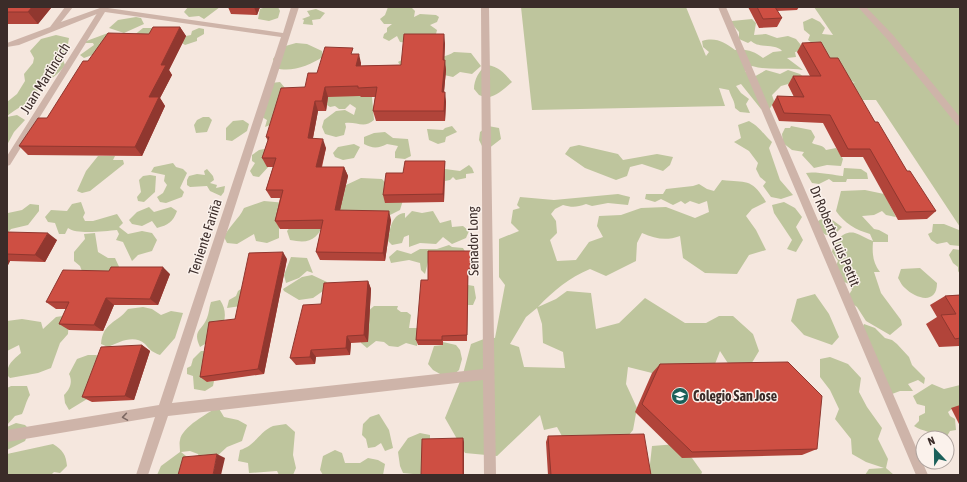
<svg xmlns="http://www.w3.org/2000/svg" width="967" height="482" font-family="'Asap Condensed',sans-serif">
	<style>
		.green { fill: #bec59d; fill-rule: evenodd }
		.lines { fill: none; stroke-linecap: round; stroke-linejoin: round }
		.service { fill: #ceb4a9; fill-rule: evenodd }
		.minor { fill: #ceb4a9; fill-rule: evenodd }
		.wall { fill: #b1443a }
		.shaded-wall { fill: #90372f }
		.building { fill: #ce4f43; stroke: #90372f }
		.oneway { stroke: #7d6963 }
		.labels { text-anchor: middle; stroke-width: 3; stroke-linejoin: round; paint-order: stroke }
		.street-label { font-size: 14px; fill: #3b2c29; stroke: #fbf2ec }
		.poi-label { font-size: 14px; font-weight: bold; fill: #3b2c29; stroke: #fbf2ec; text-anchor: start }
	</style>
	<rect width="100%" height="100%" fill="#f5e7de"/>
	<path class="green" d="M 188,7 L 220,7 L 204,19 L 199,16 L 189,17 L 184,12 Z
		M 266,7 L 278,7 L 280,11 L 278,18 L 269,21 L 258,19 L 260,9 Z
		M 388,7 L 411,7 L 415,11 L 414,17 L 420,14 L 436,15 L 439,17 L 437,22 L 430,25 L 437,30 L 436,34 L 409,43 L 400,42 L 397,36 L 389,41 L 383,38 L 384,34 L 387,32 L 387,28 L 392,24 L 384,24 L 380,19 L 385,15 Z
		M 521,7 L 686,7 L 706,56 L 709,52 L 703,47 L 702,41 C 716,37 724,42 735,50 C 747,49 754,51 763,58 L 773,52 L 782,51 C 776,43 759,49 751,41 L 748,43 L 739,39 L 739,32 L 732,24 L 732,21 L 752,19 L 756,23 L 754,35 L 766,34 L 777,38 L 788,36 L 796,39 L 805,50 L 795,52 L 796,57 L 787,58 L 803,70 C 786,67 769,71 752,66 L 745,71 L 752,78 L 766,70 L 780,74 L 788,70 L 800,74 L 806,79 L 781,86 L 772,95 L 775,104 L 772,105 L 769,110 L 761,109 L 741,84 L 736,86 L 741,93 L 749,99 L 746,104 L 750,113 L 740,112 L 735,108 C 735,101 731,97 729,90 L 719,88 L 725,106 L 532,110 Z
		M 814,7 L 960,7 L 960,227 L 876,100 L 862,100 L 850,82 L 855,83 C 833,70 827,53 808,40 L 810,35 L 804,30 L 803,22 L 812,18 L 820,22 L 825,28 L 822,34 L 833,35 Z
		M 316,9 L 325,13 L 320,19 L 312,20 L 313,25 L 303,24 L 304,20 L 302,19 L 310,16 L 307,11 Z
		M 136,17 L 141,18 L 144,24 L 124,33 L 109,28 L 118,20 Z
		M 143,28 L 152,28 L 158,35 L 95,51 L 95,54 L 84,58 L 80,55 L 94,45 L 93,43 L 81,43 L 108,33 L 133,36 Z
		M 199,28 L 204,29 L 204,34 L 197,38 L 197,41 L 185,45 L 182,43 L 186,36 L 191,35 L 192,31 Z
		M 56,35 L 69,38 L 67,50 L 61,55 L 65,65 C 58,76 48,80 37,88 L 39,97 C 28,103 17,108 7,116 L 7,102 L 17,94 L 25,81 L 24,74 L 33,63 L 34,58 L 30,51 L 41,39 Z
		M 296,43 L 307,44 L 322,51 L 323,57 C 310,65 291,73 276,68 L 273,59 L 282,47 Z
		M 454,52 L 471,53 L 481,66 L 472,74 L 460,72 L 453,77 L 400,65 L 398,62 C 415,52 435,64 454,52 Z
		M 487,65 C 500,67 504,73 512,82 C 504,89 498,95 487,98 L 479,95 L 474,89 C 474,80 479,70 487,65 Z
		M 280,82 L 285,88 L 280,121 L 265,127 L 267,120 L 262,117 L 271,83 Z
		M 328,89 L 372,97 L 374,120 C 364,129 356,121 345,123 L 346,127 L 344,135 L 336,137 L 325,134 L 322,127 L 324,120 L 336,111 L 345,110 L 354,115 L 356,108 L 350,104 L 345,109 L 339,109 L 335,106 L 330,107 L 327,105 Z
		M 17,115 L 25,120 L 14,132 L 7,145 L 7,117 Z
		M 203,117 L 209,117 L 212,120 L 207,132 L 196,133 L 194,125 L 197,120 Z
		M 243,120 L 249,124 L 247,131 L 232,141 L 226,140 L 226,128 L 233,121 Z
		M 749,121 C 761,128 762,133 772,142 L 769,148 L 780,180 L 793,195 L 781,199 L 771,197 L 763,186 L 766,182 L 760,177 L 756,169 L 758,163 L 749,151 L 734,142 L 741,138 L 738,125 Z
		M 452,126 L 457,132 L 446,137 L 445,142 L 438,144 L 429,140 L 427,129 L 443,130 L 445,128 Z
		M 488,126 L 499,128 L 501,139 L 488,149 L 483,148 L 479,140 L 480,132 Z
		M 791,126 L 811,130 L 815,137 L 812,143 C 818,146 822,144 826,150 L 836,148 L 843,159 L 841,166 L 827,165 L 814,168 L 802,155 L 804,152 L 792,150 L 783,143 L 782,134 L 785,128 L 790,128 Z
		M 385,132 L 393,138 L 408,139 L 411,156 L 405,159 L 395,158 L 395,152 L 398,146 L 387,144 C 379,148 373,149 364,144 L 364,137 L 374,133 Z
		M 354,144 L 360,147 L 354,158 L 343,160 L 335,157 L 333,153 L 338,147 Z
		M 579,145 L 618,154 L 623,160 L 657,154 L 673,157 L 670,165 L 663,171 L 642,164 L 630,167 L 627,176 L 616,180 L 585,168 L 565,154 L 570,147 Z
		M 270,148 L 274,151 L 270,165 L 259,177 L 253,176 L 250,171 L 255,163 L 252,161 L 252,155 L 259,150 Z
		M 98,156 L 115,156 L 113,160 L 123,160 L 124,164 L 90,191 L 82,193 L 77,191 L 86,171 Z
		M 173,163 L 176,167 L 183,169 L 187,173 L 180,188 L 184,192 L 182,197 L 166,203 L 160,202 L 157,197 L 163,193 L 167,185 L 164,181 L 165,175 L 151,172 L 154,167 Z
		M 469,165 L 472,168 L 474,173 L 466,174 L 466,178 L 456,180 L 453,177 L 450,180 L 445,181 L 445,169 L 460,171 Z
		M 844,168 L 861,169 L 867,173 L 868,179 L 847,179 L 846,182 L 833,182 L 829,179 L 819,184 L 812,183 L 806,173 C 814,171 834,175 843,176 Z
		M 207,169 L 213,176 L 214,180 L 210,183 L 217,185 L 216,188 L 225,186 L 224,192 L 221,196 L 210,191 L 207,186 L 190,187 L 187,185 L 187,180 L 189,176 L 197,174 L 205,175 L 204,171 Z
		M 150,175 L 156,176 L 155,192 L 144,202 L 138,201 L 137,197 L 141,192 L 139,180 L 143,176 Z
		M 361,178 L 382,179 L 389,187 L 404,197 L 400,210 L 378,221 L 328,209 L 342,201 L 346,185 Z
		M 722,180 C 747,183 752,178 766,202 L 752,209 L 746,216 L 756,230 L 766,250 L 749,255 L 737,274 L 705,273 L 683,258 L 680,236 C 666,241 656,239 642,233 L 637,243 L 636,261 L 606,276 L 590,269 C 569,278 554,290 538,307 L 556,299 L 567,291 L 591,293 L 596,329 L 619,323 L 645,298 L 685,323 L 706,323 L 719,316 L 733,316 L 753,334 L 759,351 L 750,366 L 729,365 L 720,351 L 715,364 L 692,368 L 681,364 L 652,373 L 628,367 L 626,384 L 637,408 L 633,430 L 624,441 L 563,438 L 557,427 L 544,430 L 540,415 L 497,456 L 465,453 L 445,418 L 463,374 L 471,344 L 489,337 L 495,338 L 505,285 L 499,277 L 499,239 L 519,231 L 511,223 L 513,210 L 520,208 L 517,205 L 520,197 L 554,200 L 618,194 L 630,197 L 628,205 L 608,203 L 592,206 L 586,204 C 577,207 573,208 563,205 L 555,209 L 551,214 L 556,221 L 557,233 L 550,240 L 557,261 L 576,260 L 589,242 L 603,237 L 597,226 L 599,216 L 621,215 L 641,208 L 666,207 L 695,218 L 709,212 L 707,201 L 699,204 L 690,201 L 685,204 L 681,201 L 673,205 L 661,199 L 655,202 L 645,199 L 646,194 L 663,194 L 666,189 L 693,186 L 699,184 L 707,189 L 714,191 ZM 537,308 L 542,324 L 543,343 L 563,352 L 565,368 L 524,367 L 519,347 L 510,344 L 526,317 Z
		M 865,190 L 884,194 L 896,217 L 886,215 L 882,211 L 874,215 L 862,216 L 874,229 L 879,230 L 888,235 L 888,242 L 873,242 C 872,254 873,263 880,272 L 874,272 L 881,293 L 901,320 L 902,325 L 890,335 L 866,321 L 857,307 L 846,299 L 852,290 L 849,284 L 837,279 L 834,270 L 838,261 L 832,252 C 834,242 843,230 855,233 C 861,235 867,239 873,241 L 870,234 C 856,230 844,223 836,211 L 841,191 Z
		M 264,201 L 286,203 L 279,224 L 279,238 L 267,243 L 256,241 L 254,234 L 237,244 L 227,243 L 224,237 C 229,226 239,219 244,208 Z
		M 81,202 L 85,213 L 83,217 L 85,221 L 93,221 L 117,214 L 123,223 L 119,227 L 128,234 L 142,231 L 152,233 L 157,240 L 152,251 L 138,255 L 132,261 L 123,242 L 116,240 L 119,234 L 117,230 C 105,231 77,235 68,228 L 65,234 L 59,234 L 55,223 L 48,222 L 45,217 L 51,210 L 67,211 L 72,204 Z
		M 784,202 L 795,208 L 802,217 L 796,227 L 803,240 L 796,252 L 787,249 L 792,240 L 774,213 L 772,205 Z
		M 30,204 L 39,205 L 39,211 L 28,225 L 11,229 L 7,234 L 8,213 L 22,210 Z
		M 149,207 L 154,212 L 171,207 L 177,211 C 173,222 168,225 157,228 L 152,221 L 142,226 L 132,224 L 129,220 L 137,212 Z
		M 412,211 L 422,213 L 433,211 L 440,223 L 451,220 L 452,227 L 463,226 L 469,231 L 466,238 L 452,244 L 443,237 L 436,244 L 420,243 L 409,247 L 409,235 L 404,237 L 402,243 L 392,245 L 388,241 C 390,230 391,214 405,213 L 405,218 Z
		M 827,216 L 842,227 L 836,233 L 826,235 L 816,228 L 818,221 Z
		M 325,221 C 317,240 310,244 290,240 L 287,231 L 292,225 Z
		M 933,224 L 944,224 L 959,230 L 960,246 L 950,245 L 947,242 L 937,244 L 931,240 L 928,234 L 932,232 Z
		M 95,233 L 98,252 L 108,258 L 115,258 L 121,271 L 83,274 L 80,266 L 74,261 L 74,252 L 85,239 L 84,234 Z
		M 449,245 L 452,247 L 463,248 L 466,253 L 429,258 L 425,274 L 421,270 L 420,263 L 409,260 L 391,263 L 389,257 L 397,250 L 411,254 L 420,249 L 437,249 Z
		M 953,249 L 960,250 L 960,274 L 958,271 L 958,267 L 953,263 L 949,255 Z
		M 291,257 L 307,258 L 313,273 L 307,271 L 299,278 L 286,283 L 284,275 Z
		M 920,268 L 937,283 C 937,305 916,299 905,288 C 902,286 900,281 898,278 L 901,269 Z
		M 312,275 L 327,282 L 323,291 L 313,298 L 299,300 L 284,291 L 283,289 L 302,277 Z
		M 456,283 L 474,286 L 476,298 L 473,305 L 465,305 Z
		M 245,286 L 241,306 L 227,308 L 229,300 L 236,296 L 238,291 Z
		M 815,294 L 829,314 L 839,337 L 832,345 L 804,335 L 791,321 L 797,299 Z
		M 220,300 C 231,316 221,331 213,346 L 205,344 L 200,347 C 192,330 202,331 207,318 C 209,313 209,308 211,302 Z
		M 374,306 L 398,306 L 397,309 L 401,312 L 407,312 L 411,315 L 409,328 L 417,328 L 417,346 L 406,343 L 398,347 L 389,346 L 384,342 L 376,341 L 367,348 L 361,343 C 358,330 363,314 374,306 Z
		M 143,307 L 152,309 L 161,315 L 171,311 L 183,313 L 175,338 L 160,355 C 152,352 150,350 145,344 C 134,334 119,342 108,347 L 101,344 C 103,322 116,324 128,309 Z
		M 69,315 L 68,334 L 60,343 L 51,368 L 38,373 L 10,378 L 7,375 C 7,364 13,360 21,353 L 19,345 L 7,351 L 7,321 L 22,319 L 41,322 L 43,329 L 56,317 Z
		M 864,324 L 875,328 L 885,338 L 892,340 L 897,344 L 909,357 L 912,365 L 925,378 L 924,384 L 918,380 L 908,384 L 913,391 L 900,391 L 892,394 L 860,332 Z
		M 443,342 L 456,345 L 460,350 L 462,359 L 459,370 L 449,379 L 433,370 L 428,364 L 434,346 L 443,345 Z
		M 201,351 L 209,351 L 207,382 L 214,381 L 213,386 L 205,391 L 194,389 L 193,376 L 187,374 L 187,368 L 191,366 L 193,359 Z
		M 88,355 L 96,355 L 103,359 L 87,399 L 69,410 L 65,403 L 64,395 C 70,389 73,382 69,374 L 77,359 Z
		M 830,357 L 848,364 L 861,378 L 859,392 L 867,407 L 882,428 L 878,439 L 888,459 L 886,468 L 894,475 L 865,475 L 869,469 L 884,468 L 866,462 L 852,454 L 851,439 L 835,419 L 839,409 L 830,390 L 820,377 L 820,359 Z
		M 932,384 L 944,389 L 960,385 L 960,409 L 953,408 L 948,412 L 950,416 L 955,419 L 956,430 L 950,431 L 946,438 L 940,438 C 933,431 923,432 914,426 L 919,421 L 919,416 L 925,413 L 925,406 L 917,404 L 913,396 Z
		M 11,386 L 27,386 L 30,395 C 26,401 25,408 22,414 L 15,416 L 7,425 L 7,388 Z
		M 218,407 L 224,417 L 238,420 L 247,425 L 242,441 L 227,447 L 215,458 L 200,459 L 198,454 L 190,451 L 181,452 L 191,460 L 187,475 L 157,475 L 161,466 L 180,452 C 180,448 179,443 180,440 C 182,427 208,413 218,407 Z
		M 379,414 L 389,430 L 393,448 L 385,451 L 381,443 L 375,447 L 368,448 L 366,439 L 362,435 L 363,424 L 370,417 Z
		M 16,423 L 25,425 L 30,430 L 25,441 L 7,450 L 7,427 Z
		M 286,424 L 295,432 L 293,455 L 296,468 L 293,475 L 279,475 L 277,471 L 249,473 L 248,463 L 238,461 L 240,450 C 256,445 259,432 273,426 C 277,425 282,425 286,424 Z
		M 420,433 L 430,435 L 430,442 L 423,475 L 403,473 L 400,466 L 398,452 L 408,438 Z
		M 53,444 C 63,450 66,455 67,466 L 60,473 L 54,472 L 51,475 L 7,475 L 7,454 Z
		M 677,444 L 692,458 L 702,472 L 701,475 L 651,475 L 649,473 L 652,446 Z
		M 335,450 L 342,453 L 345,463 L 360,463 L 368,458 L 378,460 L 385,464 L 383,475 L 323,475 L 320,470 L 323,456 Z"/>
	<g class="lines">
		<path class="service" d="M 65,7 L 73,7 L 61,22 L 100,8 L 107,10 L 19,45 L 7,47 L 7,43 L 50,27 Z
			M 858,7 L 866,7 L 893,35 L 960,117 L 960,126 L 957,125 L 887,39 Z"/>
		<path class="minor" d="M 101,7 L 283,33 L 291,7 L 299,7 L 172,403 L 483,369 L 481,7 L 489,7 L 496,475 L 484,475 L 483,380 L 168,416 L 148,475 L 136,475 L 155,417 L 7,442 L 7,430 L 159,405 L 281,37 L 105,12 L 10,165 L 7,166 L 7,156 Z
			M 718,7 L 726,7 L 928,475 L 916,475 Z"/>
	</g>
	<path class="wall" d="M 7,7 L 51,8 L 38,24 L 7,24 Z
		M 228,7 L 260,7 L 257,15 L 231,14 Z
		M 748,7 L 799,7 L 797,10 L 777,11 L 782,18 L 777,27 L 759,28 Z
		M 180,27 L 186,36 L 169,70 L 172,75 L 160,98 L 165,106 L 142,156 L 28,155 L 19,146 L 47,118 L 88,61 L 149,34 Z
		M 445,43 L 444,60 L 446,70 L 444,92 L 446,102 L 445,121 L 376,121 L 373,111 L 375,97 L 361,97 L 360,96 L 328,97 L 326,111 L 318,111 L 313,138 L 326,148 L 322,167 L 344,167 L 348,176 L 340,210 L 391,220 L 385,261 L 320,260 L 316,252 L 321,229 L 280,229 L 275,221 L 280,198 L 271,198 L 266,190 L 273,167 L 267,167 L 262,158 L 268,141 L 266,137 L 317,73 L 354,54 L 361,63 L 361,66 L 401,65 Z
		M 802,43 L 830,58 L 875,122 L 907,171 L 936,211 L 927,219 L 898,220 L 863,157 L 841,157 L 823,123 L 779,121 L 772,105 L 777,96 L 794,97 L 788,85 L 793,76 L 810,76 L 797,52 Z
		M 445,161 L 445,169 L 444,202 L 385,203 L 383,195 L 403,173 Z
		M 7,232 L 57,240 L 45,262 L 10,261 L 7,267 Z
		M 471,251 L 471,258 L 470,276 L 468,276 L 467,341 L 443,341 L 443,345 L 418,345 L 416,340 L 428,280 Z
		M 287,259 L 264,374 L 207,382 L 200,377 L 235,319 Z
		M 170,274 L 158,305 L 114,305 L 103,331 L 69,330 L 59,324 L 66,309 L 56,309 L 46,302 Z
		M 368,281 L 371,289 L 368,342 L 351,343 L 350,355 L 316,357 L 315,364 L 296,365 L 290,358 L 321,304 Z
		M 960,295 L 960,347 L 959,346 L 939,347 L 926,324 L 937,317 L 930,305 L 945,296 Z
		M 142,345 L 150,351 L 134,400 L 92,402 L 82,397 Z
		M 660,364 L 817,449 L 802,455 L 682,458 L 635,412 L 652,373 Z
		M 960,405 L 960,426 L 951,408 Z
		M 548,436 L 651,475 L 548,475 L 546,442 Z"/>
	<path class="shaded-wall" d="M 32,7 L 50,7 L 51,8 L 38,24 L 28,12 Z
		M 254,7 L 260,7 L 257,15 Z
		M 180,27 L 186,36 L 169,70 L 172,75 L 160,98 L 165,106 L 142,156 L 135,147 L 149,97 L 161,65 Z
		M 444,34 L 445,43 L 444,70 L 443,60 Z
		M 359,54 L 361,63 L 358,76 L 356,66 Z
		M 445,60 L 446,70 L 443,102 L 442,92 Z
		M 325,87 L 328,97 L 326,111 L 322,101 Z
		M 445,92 L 446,102 L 445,121 L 444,111 Z
		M 315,101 L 318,111 L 311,148 L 308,138 Z
		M 323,139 L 326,148 L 319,176 L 316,167 Z
		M 445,161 L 445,169 L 444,202 L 443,194 Z
		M 344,167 L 348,176 L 338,219 L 335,210 Z
		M 389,211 L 391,220 L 385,261 L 383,253 Z
		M 48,233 L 57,240 L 45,262 L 35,255 Z
		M 471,251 L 471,258 L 470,276 L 470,269 Z
		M 283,252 L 287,259 L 264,374 L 258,369 Z
		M 7,259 L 10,261 L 7,267 Z
		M 163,267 L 170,274 L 158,305 L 150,299 Z
		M 368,281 L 371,289 L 368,342 L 364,335 Z
		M 106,298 L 114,305 L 103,331 L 94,325 Z
		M 347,336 L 351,343 L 350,355 L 346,348 Z
		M 142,345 L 150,351 L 134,400 L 125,396 Z
		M 311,350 L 316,357 L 315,364 L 310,357 Z
		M 463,438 L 464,442 L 464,475 L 463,475 Z
		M 217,454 L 225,458 L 221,475 L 213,475 Z"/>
	<path class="building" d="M 7,7 L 32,7 L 28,12 L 7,12 Z
		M 757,7 L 775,7 L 782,18 L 763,19 Z
		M 153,27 L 180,27 L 161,65 L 166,65 L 149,97 L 159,97 L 135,147 L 19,146 L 38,118 L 47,118 L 83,61 L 88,61 L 108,33 L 149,34 Z
		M 404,34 L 444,34 L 443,60 L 445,60 L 442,92 L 445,92 L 444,111 L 373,111 L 377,87 L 358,88 L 358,86 L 325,87 L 322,101 L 315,101 L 308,138 L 323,139 L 316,167 L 344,167 L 335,210 L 389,211 L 383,253 L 316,252 L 323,220 L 275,221 L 283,190 L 266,190 L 276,158 L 262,158 L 269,137 L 266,137 L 281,88 L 305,87 L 308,73 L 317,73 L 325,47 L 353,48 L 351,54 L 359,54 L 356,66 L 401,65 Z
		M 821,42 L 830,58 L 838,58 L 875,122 L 878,122 L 907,171 L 910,171 L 936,211 L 906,212 L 870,149 L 848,149 L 830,115 L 784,113 L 777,96 L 804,97 L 793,76 L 821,76 L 802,43 Z
		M 405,161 L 445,161 L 443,194 L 383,195 L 386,173 L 403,173 Z
		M 7,232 L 48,233 L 35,255 L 7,254 Z
		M 428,251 L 471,251 L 470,269 L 468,269 L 467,335 L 442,336 L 442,340 L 416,340 L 421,280 L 428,280 Z
		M 283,252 L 258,369 L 200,377 L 209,322 L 235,319 L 249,253 Z
		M 111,267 L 163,267 L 150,299 L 106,298 L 94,325 L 59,324 L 69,302 L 46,302 L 63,270 L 109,271 Z
		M 368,281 L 364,335 L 347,336 L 346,348 L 311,350 L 310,357 L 290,358 L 303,305 L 321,304 L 324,283 Z
		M 960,295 L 960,338 L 955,339 L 941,315 L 956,314 L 945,296 Z
		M 142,345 L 125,396 L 82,397 L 101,347 Z
		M 788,362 L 822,396 L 817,449 L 692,452 L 642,404 L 660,364 Z
		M 644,434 L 651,475 L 551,475 L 548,436 Z
		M 463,438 L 463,475 L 421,475 L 422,439 Z
		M 217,454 L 213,475 L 178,475 L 183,457 Z"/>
	<defs><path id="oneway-chevron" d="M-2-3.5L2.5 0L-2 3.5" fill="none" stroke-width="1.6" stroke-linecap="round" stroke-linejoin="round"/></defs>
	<use class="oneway" href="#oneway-chevron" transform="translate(125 417) rotate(171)"/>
	<defs>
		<g id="school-disc" transform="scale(0.9)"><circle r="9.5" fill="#1b605a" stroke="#fbf2ec"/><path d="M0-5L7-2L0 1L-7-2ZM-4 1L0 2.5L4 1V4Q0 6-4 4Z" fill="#fff"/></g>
	</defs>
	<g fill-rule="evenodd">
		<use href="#school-disc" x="680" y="396"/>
	</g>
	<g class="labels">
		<g class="street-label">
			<text transform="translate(45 78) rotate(-58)" y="5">Juan Martincich</text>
			<text transform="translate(835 236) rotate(67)" y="5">Dr Roberto Luis Pettit</text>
			<text transform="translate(205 237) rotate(-72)" y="5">Teniente Fariña</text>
			<text transform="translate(473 241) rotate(-91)" y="5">Senador Long</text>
		</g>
		<g class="poi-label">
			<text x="693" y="401">Colegio San Jose</text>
		</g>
	</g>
	<rect width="967" height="482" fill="none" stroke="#3b2c29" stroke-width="16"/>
	<g transform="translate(935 450) rotate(338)"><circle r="19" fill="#fbf2ec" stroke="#aea39e"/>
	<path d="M0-3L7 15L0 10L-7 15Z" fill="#1b605a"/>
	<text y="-6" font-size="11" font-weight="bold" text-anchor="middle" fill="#3b2c29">N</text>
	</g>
</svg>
